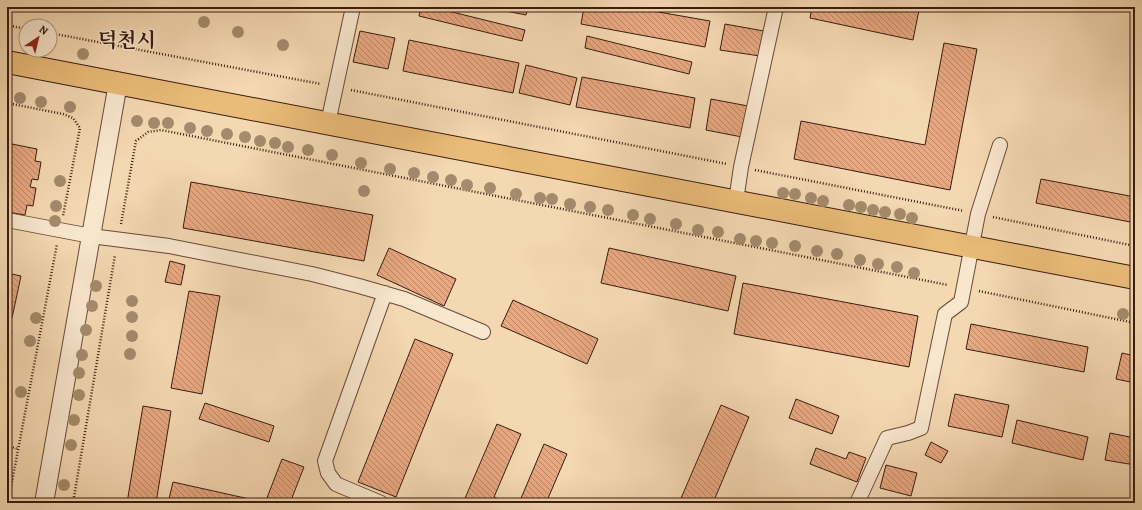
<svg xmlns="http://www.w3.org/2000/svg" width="1142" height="510" font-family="Alegreya,'Noto Serif KR',serif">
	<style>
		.building { fill: url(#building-back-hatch); stroke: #3a1c0e }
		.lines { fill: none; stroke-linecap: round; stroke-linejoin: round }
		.minor-casing { stroke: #684b37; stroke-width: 16 }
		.tertiary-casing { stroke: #684b37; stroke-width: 20 }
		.primary-casing { stroke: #3a1c0e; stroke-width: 24 }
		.path { stroke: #3a1c0e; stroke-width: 2.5; stroke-dasharray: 1 2; stroke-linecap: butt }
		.minor { stroke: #f8e6cd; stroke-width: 14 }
		.tertiary { stroke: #f8e6cd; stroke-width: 18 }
		.primary { stroke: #eabc79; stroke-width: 22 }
		.tree { fill: #a48b6c }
		.labels { text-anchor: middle; stroke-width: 3; stroke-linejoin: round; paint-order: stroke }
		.town-label { font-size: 20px; font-weight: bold; fill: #3a1c0e; stroke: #f8e6cd }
	</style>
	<defs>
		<pattern id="building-back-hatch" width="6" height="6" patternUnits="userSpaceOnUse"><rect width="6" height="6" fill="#e8a881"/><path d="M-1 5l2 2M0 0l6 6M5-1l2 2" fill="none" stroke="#bd8868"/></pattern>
	</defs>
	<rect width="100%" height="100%" fill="#f4d8b2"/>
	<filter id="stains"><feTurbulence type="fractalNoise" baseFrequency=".005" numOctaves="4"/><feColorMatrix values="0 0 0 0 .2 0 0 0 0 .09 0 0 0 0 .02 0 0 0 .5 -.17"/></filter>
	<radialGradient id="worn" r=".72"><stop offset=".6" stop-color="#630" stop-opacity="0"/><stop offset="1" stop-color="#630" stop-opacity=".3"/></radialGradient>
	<path class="building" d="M 421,7 L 432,7 L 525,30 L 522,41 L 419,16 Z
		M 485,7 L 528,7 L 526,15 Z
		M 584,7 L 630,7 L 710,21 L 705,47 L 581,24 Z
		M 812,7 L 905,7 L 919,10 L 913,40 L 810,18 Z
		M 725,24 L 764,31 L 760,56 L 720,50 Z
		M 360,31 L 395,38 L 388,69 L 353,62 Z
		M 587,36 L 692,62 L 689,74 L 585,48 Z
		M 409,40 L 519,63 L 513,93 L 403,71 Z
		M 944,43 L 977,49 L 950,190 L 794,159 L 801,121 L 925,145 Z
		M 526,65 L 577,78 L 570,105 L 519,93 Z
		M 582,77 L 695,98 L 690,128 L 576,107 Z
		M 711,99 L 748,106 L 742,137 L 706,130 Z
		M 7,143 L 37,149 L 35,161 L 41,162 L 38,180 L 32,179 L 30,187 L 36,188 L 33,206 L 27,205 L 25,215 L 7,212 Z
		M 1041,179 L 1135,197 L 1135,223 L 1036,203 Z
		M 191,182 L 373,215 L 364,261 L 183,228 Z
		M 389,248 L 456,279 L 444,306 L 377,275 Z
		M 609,248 L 736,276 L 728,311 L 601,283 Z
		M 170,261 L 185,265 L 181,285 L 165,282 Z
		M 7,273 L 21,276 L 12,318 L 7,317 Z
		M 743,283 L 918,316 L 909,367 L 734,334 Z
		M 189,291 L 220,296 L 202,394 L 171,388 Z
		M 513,300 L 598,339 L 587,364 L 501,326 Z
		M 971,324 L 1088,347 L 1084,372 L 966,349 Z
		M 7,331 L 12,332 L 7,357 Z
		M 415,339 L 453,354 L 396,497 L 358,482 Z
		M 1122,353 L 1135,356 L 1135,383 L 1116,379 Z
		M 955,394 L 1009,405 L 1002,437 L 948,426 Z
		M 796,399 L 839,416 L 832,434 L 789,418 Z
		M 205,403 L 274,426 L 269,442 L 199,419 Z
		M 721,405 L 749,417 L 713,503 L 679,503 Z
		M 143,406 L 171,411 L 156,503 L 127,503 Z
		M 1017,420 L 1088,437 L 1083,460 L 1012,443 Z
		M 497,424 L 521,434 L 494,497 L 507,503 L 463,503 Z
		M 1110,433 L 1135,438 L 1135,465 L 1105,460 Z
		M 931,442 L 948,451 L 941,463 L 925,455 Z
		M 544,444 L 567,454 L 546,503 L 519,503 Z
		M 816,448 L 846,459 L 849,452 L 866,458 L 857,482 L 810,464 Z
		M 282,459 L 304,467 L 290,503 L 265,503 Z
		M 886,465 L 917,473 L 911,496 L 880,488 Z
		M 173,482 L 254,500 L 253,503 L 168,503 Z"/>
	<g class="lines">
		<g class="minor-casing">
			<path id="minor" d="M 328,123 L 353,7
				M 736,201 L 741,167 L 776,7
				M 7,220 L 91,236 L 169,246 L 312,274 L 359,286 L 404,299 L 483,332
				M 381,503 L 336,484 L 328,473 L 325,461 L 385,293
				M 857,503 L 887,438 L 908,433 L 921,428 L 945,314 L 961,302 L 978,214 L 1000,145"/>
		</g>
		<g class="tertiary-casing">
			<path id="tertiary" d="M 44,503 L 118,83"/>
		</g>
		<g class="primary-casing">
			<path id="primary" d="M 7,62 L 1135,278"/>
		</g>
		<path class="path" d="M 7,25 L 26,29
			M 50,33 L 321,84
			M 351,90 L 727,164
			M 7,103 L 63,114 L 73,118 L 80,128 L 63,216
			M 755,170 L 964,211
			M 993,217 L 1135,246
			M 121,224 L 136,141 L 148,132 L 161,130 L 948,285
			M 979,291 L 1135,323
			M 7,446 L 18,449
			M 8,503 L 57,244
			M 73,503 L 115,255"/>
		<use href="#minor" class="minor"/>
		<use href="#tertiary" class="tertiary"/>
		<use href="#primary" class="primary"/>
	</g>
	<g class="tree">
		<circle cx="204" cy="22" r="6"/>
		<circle cx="238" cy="32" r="6"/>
		<circle cx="283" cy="45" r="6"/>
		<circle cx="83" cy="54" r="6"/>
		<circle cx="20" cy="98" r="6"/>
		<circle cx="41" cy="102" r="6"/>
		<circle cx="70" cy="107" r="6"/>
		<circle cx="137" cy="121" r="6"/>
		<circle cx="154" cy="123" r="6"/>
		<circle cx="168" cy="123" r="6"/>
		<circle cx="190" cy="128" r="6"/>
		<circle cx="207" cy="131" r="6"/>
		<circle cx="227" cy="134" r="6"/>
		<circle cx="245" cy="137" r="6"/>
		<circle cx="260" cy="141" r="6"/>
		<circle cx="275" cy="143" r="6"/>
		<circle cx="288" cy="147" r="6"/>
		<circle cx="308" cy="150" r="6"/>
		<circle cx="332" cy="155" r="6"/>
		<circle cx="361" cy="163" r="6"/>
		<circle cx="390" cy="169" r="6"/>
		<circle cx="414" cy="173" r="6"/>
		<circle cx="433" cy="177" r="6"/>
		<circle cx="451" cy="180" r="6"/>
		<circle cx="60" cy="181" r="6"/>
		<circle cx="467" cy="185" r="6"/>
		<circle cx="490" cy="188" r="6"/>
		<circle cx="364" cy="191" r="6"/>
		<circle cx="783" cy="193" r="6"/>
		<circle cx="516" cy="194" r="6"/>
		<circle cx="795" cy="194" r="6"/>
		<circle cx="540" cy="198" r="6"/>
		<circle cx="811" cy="198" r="6"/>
		<circle cx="552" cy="199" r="6"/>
		<circle cx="823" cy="201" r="6"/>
		<circle cx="570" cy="204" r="6"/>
		<circle cx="849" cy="205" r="6"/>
		<circle cx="56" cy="206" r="6"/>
		<circle cx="590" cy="207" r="6"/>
		<circle cx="861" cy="207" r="6"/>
		<circle cx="608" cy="210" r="6"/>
		<circle cx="873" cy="210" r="6"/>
		<circle cx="885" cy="212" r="6"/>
		<circle cx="900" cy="214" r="6"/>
		<circle cx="633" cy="215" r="6"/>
		<circle cx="912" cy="218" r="6"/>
		<circle cx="650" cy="219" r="6"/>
		<circle cx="55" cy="221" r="6"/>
		<circle cx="676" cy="224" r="6"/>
		<circle cx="698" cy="230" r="6"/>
		<circle cx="718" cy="232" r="6"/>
		<circle cx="740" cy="239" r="6"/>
		<circle cx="756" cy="241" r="6"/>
		<circle cx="772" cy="243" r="6"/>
		<circle cx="795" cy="246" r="6"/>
		<circle cx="817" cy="251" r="6"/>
		<circle cx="837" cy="254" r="6"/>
		<circle cx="860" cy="260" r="6"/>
		<circle cx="878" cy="264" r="6"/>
		<circle cx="897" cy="267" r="6"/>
		<circle cx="914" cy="273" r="6"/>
		<circle cx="96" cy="286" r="6"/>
		<circle cx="132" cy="301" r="6"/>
		<circle cx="92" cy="306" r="6"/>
		<circle cx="1123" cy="314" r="6"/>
		<circle cx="132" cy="317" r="6"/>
		<circle cx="36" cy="318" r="6"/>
		<circle cx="86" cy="330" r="6"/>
		<circle cx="132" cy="336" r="6"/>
		<circle cx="30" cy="341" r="6"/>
		<circle cx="130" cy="354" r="6"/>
		<circle cx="82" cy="355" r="6"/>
		<circle cx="79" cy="373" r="6"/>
		<circle cx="21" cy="392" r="6"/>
		<circle cx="79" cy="395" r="6"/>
		<circle cx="74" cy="420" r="6"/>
		<circle cx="71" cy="445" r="6"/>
		<circle cx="64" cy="485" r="6"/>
	</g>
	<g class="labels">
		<g class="town-label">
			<text x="127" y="47">덕천시</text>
		</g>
	</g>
	<rect width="1142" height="510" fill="none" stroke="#f4d8b2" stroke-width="24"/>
	<rect x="8" y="8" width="1126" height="494" fill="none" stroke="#3a1c0e" stroke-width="2"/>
	<rect x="12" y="12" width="1118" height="486" fill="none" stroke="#3a1c0e"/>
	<g transform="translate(38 38) rotate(35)"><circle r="19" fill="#f8e6cd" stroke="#ac9581"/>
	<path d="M0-3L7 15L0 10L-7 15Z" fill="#8f2418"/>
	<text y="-6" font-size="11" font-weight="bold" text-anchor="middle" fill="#3a1c0e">N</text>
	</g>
	<rect width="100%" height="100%" filter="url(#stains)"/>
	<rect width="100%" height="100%" fill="url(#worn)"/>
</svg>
